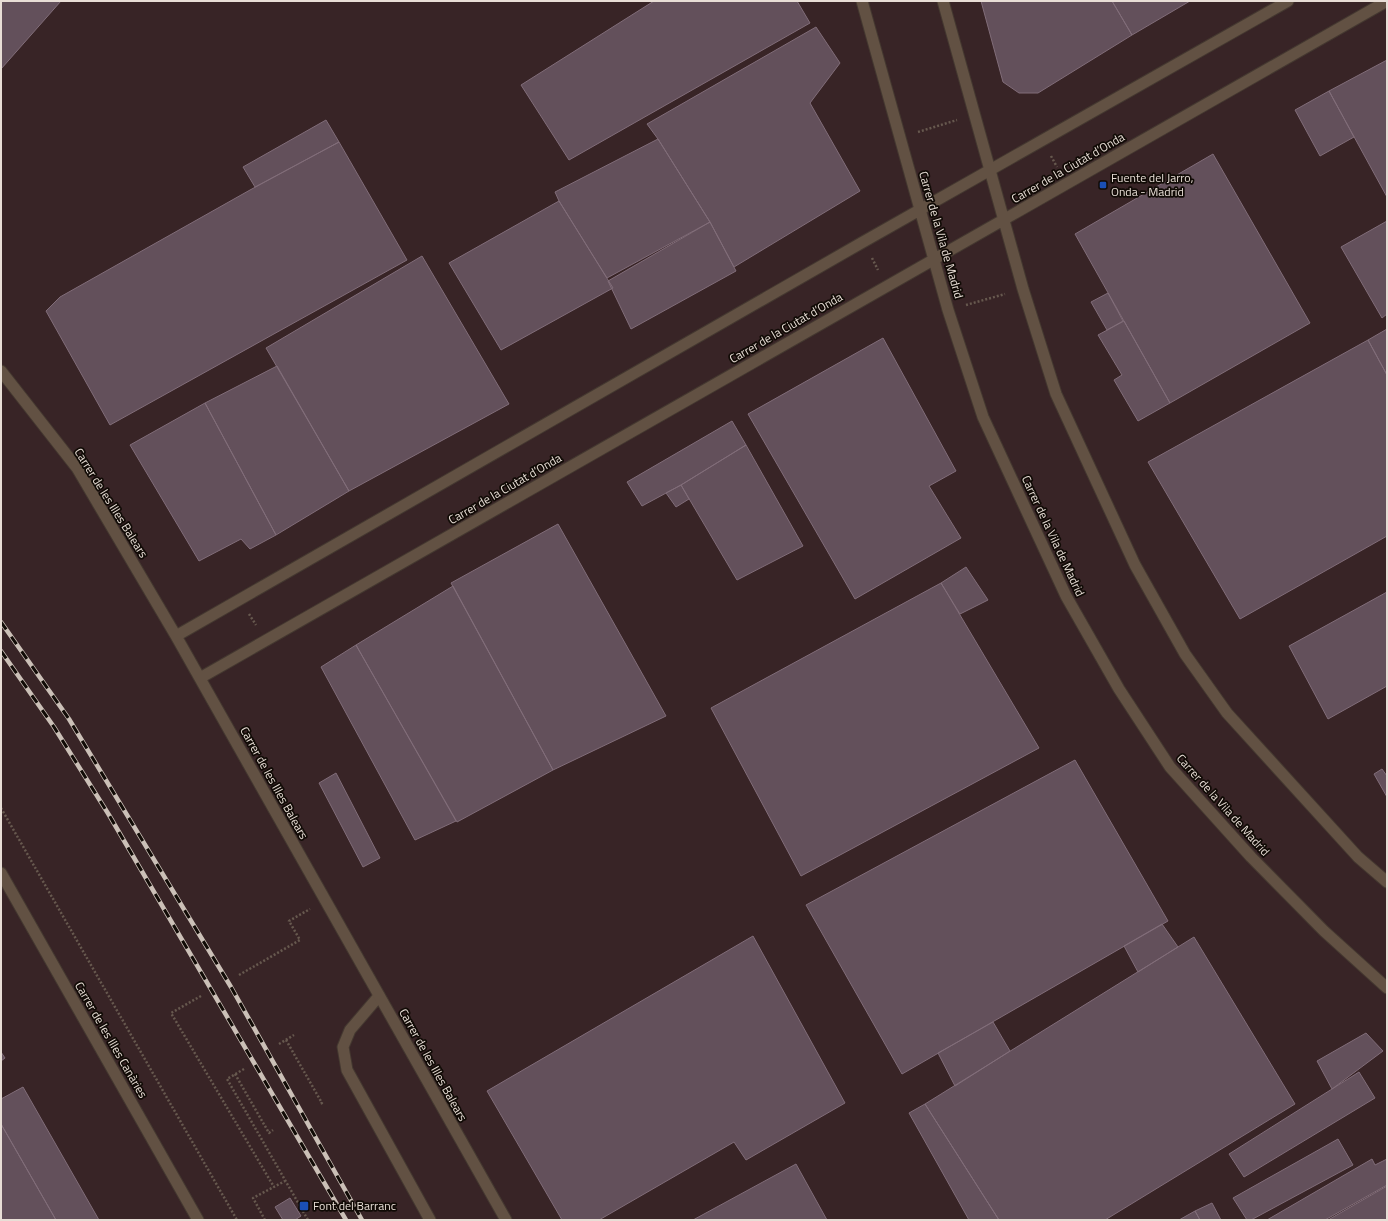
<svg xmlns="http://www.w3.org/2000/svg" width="1388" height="1221" font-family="'Titillium Web',sans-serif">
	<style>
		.industrial { fill: #382426 }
		.building { fill: #63505b; stroke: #816d79 }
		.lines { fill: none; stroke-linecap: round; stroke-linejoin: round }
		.service-casing { stroke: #443830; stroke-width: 13 }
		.minor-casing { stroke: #443830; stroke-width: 13 }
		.path { stroke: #67594f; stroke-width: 2.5; stroke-dasharray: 2 2; stroke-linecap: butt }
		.service { stroke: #625143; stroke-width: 11 }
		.minor { stroke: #625143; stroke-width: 11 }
		.rail-casing { stroke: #cbc0b7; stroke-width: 4.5 }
		.rail { stroke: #110b06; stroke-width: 3; stroke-dasharray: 9; stroke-linecap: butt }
		.transit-dot { fill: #1a4fb4; stroke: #110b06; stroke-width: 1.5 }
		.labels { text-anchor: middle; stroke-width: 3.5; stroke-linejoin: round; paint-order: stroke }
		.street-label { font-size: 12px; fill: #e8ded6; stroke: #110b06 }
		.poi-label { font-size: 12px; fill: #e8ded6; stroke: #110b06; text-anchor: start }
	</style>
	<rect width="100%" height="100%" fill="#2e1f13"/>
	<path class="industrial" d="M 1,1 L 1387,1 L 1387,1220 L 1,1220 Z"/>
	<path class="building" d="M 1,1 L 61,1 L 1,69 Z
		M 654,1 L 797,1 L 810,23 L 569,160 L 521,85 Z
		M 981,1 L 1112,1 L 1132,35 L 1038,93 L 1019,93 L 1003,82 Z
		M 1112,1 L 1190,1 L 1132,35 Z
		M 816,27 L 840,63 L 810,103 L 860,191 L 734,267 L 710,222 L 658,139 L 647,124 Z
		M 1387,60 L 1387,197 L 1329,91 Z
		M 1329,91 L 1354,137 L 1320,156 L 1295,110 Z
		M 326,120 L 339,142 L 255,187 L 243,167 Z
		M 658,139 L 710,222 L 607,278 L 559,201 L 555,192 Z
		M 339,142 L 407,260 L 110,425 L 46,311 L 60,297 L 250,190 Z
		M 1213,154 L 1310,323 L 1170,403 L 1075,234 Z
		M 559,201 L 613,288 L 501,350 L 449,263 Z
		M 1387,221 L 1387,314 L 1382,318 L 1341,247 Z
		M 710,222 L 736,271 L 631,329 L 608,281 Z
		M 422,256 L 509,404 L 349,491 L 266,348 Z
		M 1108,293 L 1123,321 L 1107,330 L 1091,302 Z
		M 1124,321 L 1170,403 L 1138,421 L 1114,380 L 1122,375 L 1098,335 Z
		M 1387,329 L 1387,375 L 1368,340 Z
		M 883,338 L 956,471 L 929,486 L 961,538 L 855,599 L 748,414 Z
		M 1368,340 L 1387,375 L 1387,536 L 1240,619 L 1148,462 Z
		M 277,366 L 349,491 L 276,535 L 205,403 Z
		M 205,403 L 276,535 L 250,549 L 241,539 L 199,561 L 130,445 Z
		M 732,421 L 746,445 L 681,485 L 642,506 L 627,482 Z
		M 746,445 L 803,546 L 737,580 L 681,485 Z
		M 681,485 L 689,499 L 676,507 L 666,493 Z
		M 558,524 L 666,716 L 553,770 L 451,583 Z
		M 966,567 L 988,600 L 960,614 L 941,583 Z
		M 941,583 L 1039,748 L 801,876 L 711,708 Z
		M 453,586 L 553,770 L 457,822 L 356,645 Z
		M 1387,592 L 1387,686 L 1328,719 L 1289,646 Z
		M 356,645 L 456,821 L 415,840 L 321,667 Z
		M 1075,760 L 1168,921 L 902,1074 L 806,905 Z
		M 1382,769 L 1387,776 L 1387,797 L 1374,774 Z
		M 336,773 L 380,858 L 363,867 L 319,783 Z
		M 1162,924 L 1178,947 L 1138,972 L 1124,946 Z
		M 753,936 L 845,1103 L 746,1160 L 734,1142 L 599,1220 L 562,1220 L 487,1091 Z
		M 1194,937 L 1295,1104 L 1105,1220 L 999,1220 L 925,1104 Z
		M 993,1022 L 1010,1051 L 955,1086 L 938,1053 Z
		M 1366,1033 L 1383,1051 L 1332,1089 L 1317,1061 Z
		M 1,1052 L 5,1058 L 1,1061 Z
		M 1359,1072 L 1375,1098 L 1244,1177 L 1229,1154 Z
		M 23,1087 L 99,1220 L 56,1220 L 1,1124 L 1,1099 Z
		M 925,1104 L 999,1220 L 969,1220 L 909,1113 Z
		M 1,1124 L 56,1220 L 1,1220 Z
		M 1338,1139 L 1353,1165 L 1251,1220 L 1247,1220 L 1233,1198 Z
		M 1372,1159 L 1375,1165 L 1387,1159 L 1387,1185 L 1325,1220 L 1267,1220 Z
		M 796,1164 L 827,1220 L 693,1220 Z
		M 1387,1186 L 1387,1220 L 1328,1220 Z
		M 290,1198 L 301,1216 L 295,1220 L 283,1220 L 275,1207 Z
		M 1212,1203 L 1221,1220 L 1200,1220 L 1195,1211 Z
		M 1195,1211 L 1200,1220 L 1179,1220 Z"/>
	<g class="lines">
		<g class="service-casing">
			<path id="service" d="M 379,996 L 350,1030 L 343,1047 L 347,1070 L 430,1220"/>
		</g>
		<g class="minor-casing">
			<path id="minor" d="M 862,1 L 948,310 L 983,417 L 1066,596 L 1119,689 L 1170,767 L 1251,857 L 1324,931 L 1387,988
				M 943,1 L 1023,289 L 1056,394 L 1135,565 L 1185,654 L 1227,713 L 1358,857 L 1387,882
				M 1,371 L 77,468 L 176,636 L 506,1220
				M 176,636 L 863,242 L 1288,1
				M 200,678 L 1387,1
				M 1,873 L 198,1220"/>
		</g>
		<path class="path" d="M 918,132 L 957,120
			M 1051,156 L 1057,167
			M 872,258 L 878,270
			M 966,305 L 1005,294
			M 249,614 L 256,625
			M 1,808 L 237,1220
			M 239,975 L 300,940 L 289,921 L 310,909
			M 201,996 L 171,1013 L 274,1187
			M 286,1040 L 322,1103 L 319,1104
			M 279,1044 L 294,1035
			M 244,1069 L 227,1079 L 308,1220
			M 235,1074 L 269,1133 L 273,1130
			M 265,1220 L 253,1198 L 285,1181"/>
		<use href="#service" class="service"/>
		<use href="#minor" class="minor"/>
		<g class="rail-casing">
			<path id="rail" d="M 1,622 L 69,719 L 231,987 L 362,1220
				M 1,651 L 54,727 L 109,815 L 346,1220"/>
		</g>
		<use href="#rail" class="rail"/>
	</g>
	<g class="transit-dot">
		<rect x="1099" y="181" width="8" height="8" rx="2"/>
		<rect x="299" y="1201" width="10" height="10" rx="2"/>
	</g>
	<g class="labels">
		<g class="street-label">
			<text transform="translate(1068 168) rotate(-30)" y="4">Carrer de la Ciutat d’Onda</text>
			<text transform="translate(941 235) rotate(74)" y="4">Carrer de la Vila de Madrid</text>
			<text transform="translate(786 328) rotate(-30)" y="4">Carrer de la Ciutat d’Onda</text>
			<text transform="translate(505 489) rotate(-30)" y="4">Carrer de la Ciutat d’Onda</text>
			<text transform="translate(111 503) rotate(58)" y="4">Carrer de les Illes Balears</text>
			<text transform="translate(1053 536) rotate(65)" y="4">Carrer de la Vila de Madrid</text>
			<text transform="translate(274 783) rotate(61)" y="4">Carrer de les Illes Balears</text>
			<text transform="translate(1223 805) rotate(48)" y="4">Carrer de la Vila de Madrid</text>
			<text transform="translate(111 1040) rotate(60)" y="4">Carrer de les Illes Canàries</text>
			<text transform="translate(433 1065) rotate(61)" y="4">Carrer de les Illes Balears</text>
		</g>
		<g class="poi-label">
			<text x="1111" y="182">Fuente del Jarro,<tspan x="1111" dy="14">Onda - Madrid</tspan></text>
			<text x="313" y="1210">Font del Barranc</text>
		</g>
	</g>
	<rect width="1388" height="1221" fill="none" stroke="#e8ded6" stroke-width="4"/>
</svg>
